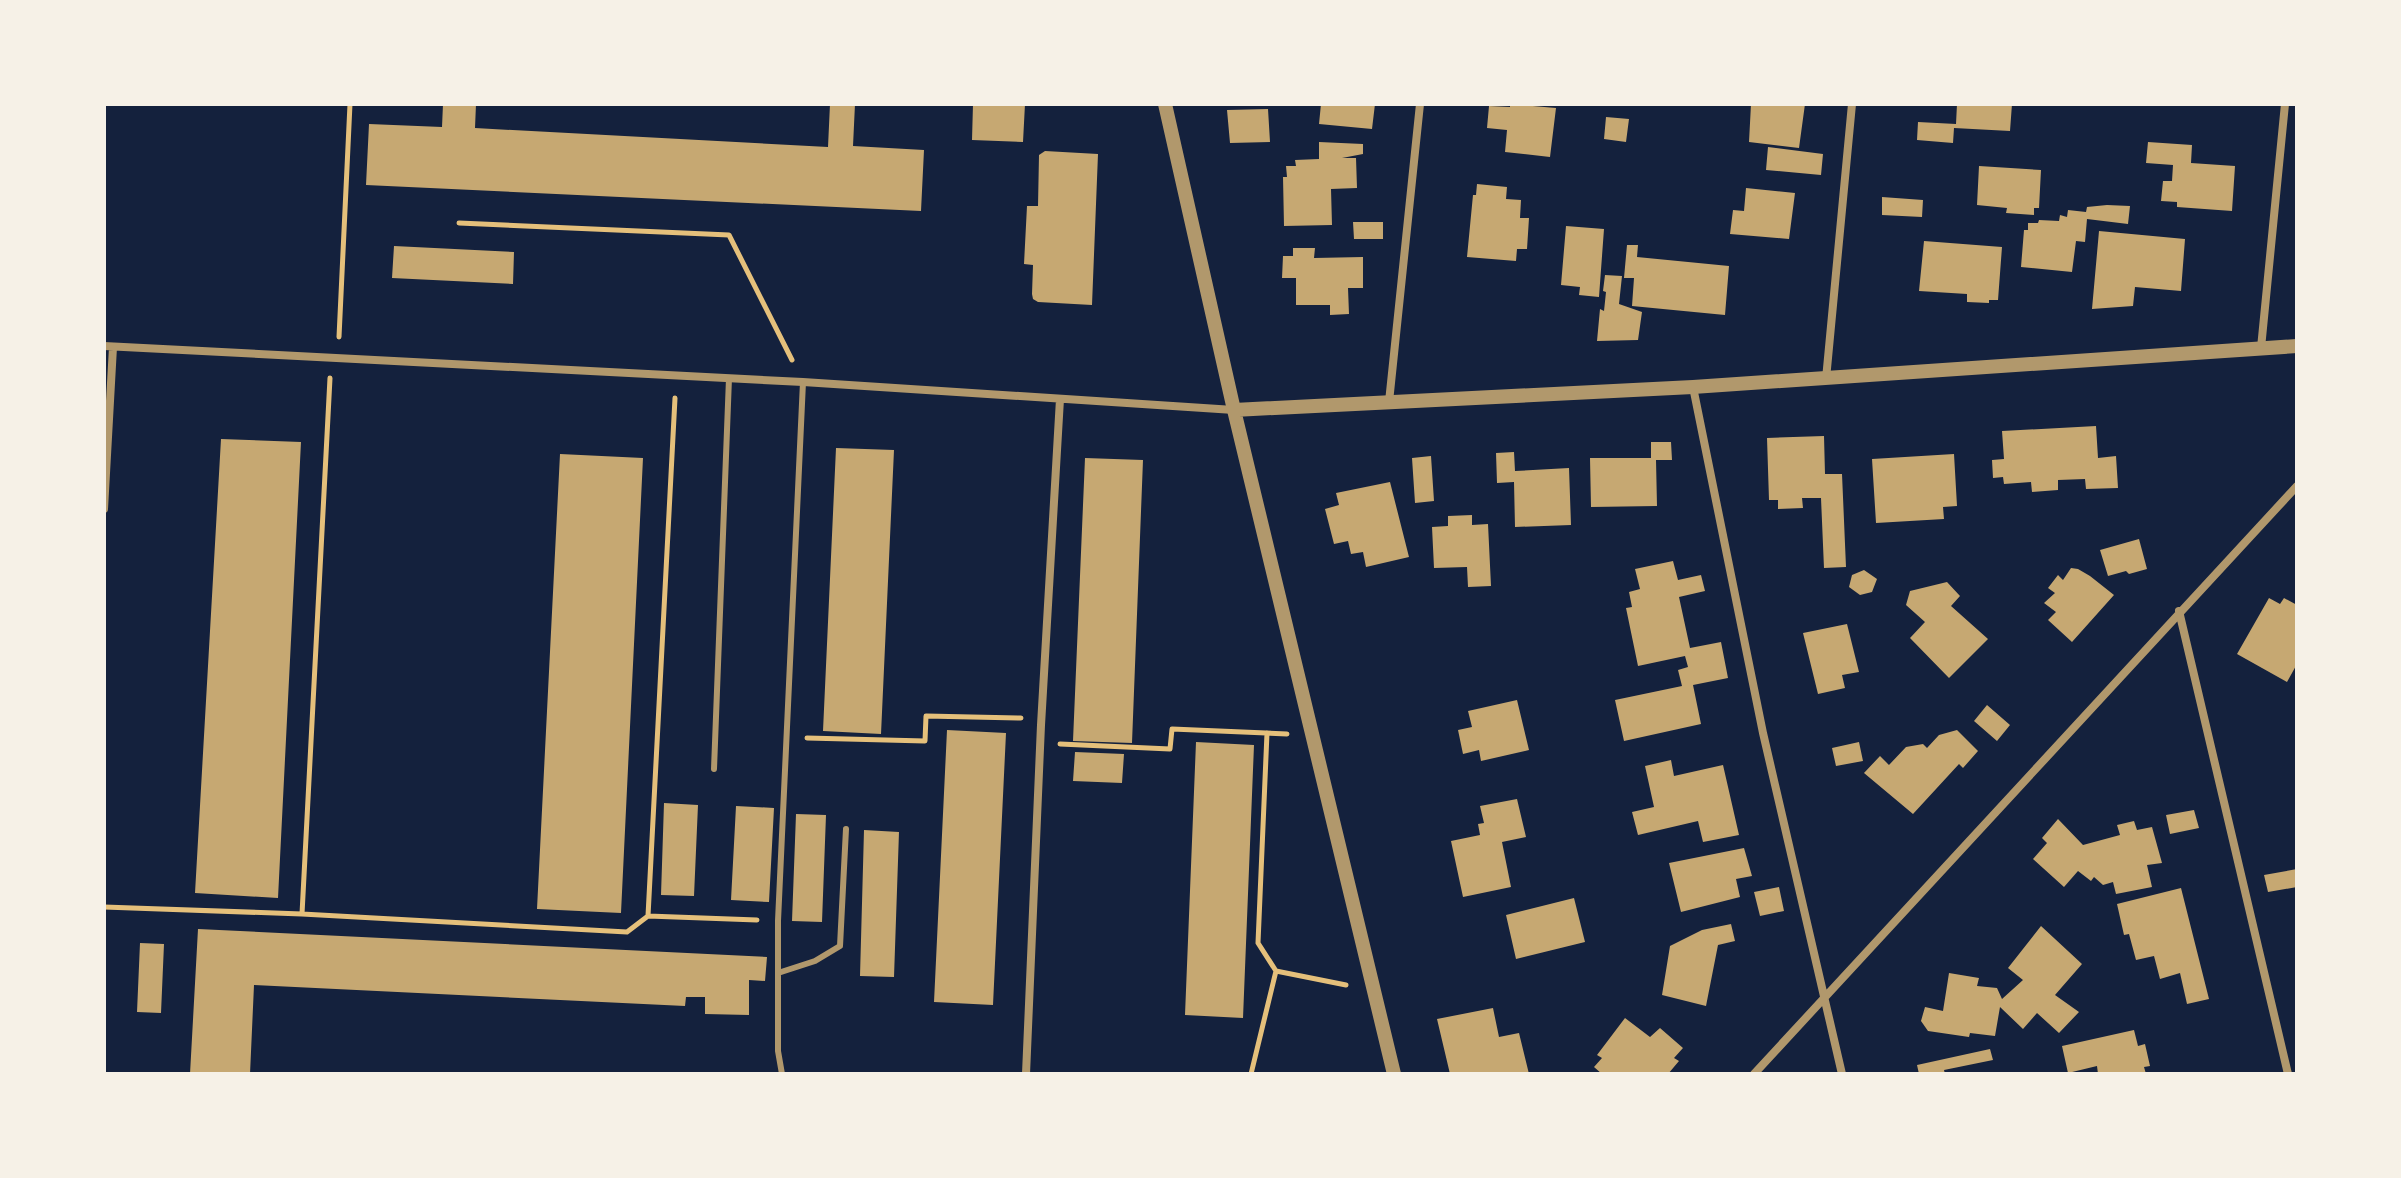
<svg xmlns="http://www.w3.org/2000/svg" width="2401" height="1178" font-family="Lora,serif">
	<style>
		.building { fill: #c6a872 }
		.lines { fill: none; stroke-linecap: round; stroke-linejoin: round }
		.path { stroke: #e5c07b; stroke-width: 5 }
		.service { stroke: #b1986c; stroke-width: 6 }
		.minor { stroke: #b1986c; stroke-width: 8 }
		.tertiary { stroke: #b1986c; stroke-width: 14 }
	</style>
	<rect width="100%" height="100%" fill="#14213d"/>
	<path class="building" d="M 443,104 L 476,104 L 475,128 L 828,147 L 830,104 L 855,104 L 853,146 L 924,150 L 921,211 L 366,185 L 369,124 L 442,127 Z
		M 973,104 L 1025,104 L 1023,142 L 972,140 Z
		M 1321,104 L 1375,104 L 1372,129 L 1319,124 Z
		M 1510,104 L 1556,108 L 1550,157 L 1505,152 L 1507,130 L 1487,128 L 1489,106 L 1510,107 Z
		M 1751,104 L 1805,104 L 1799,148 L 1749,142 Z
		M 1957,104 L 2012,104 L 2010,131 L 1954,128 L 1953,143 L 1917,140 L 1918,122 L 1956,124 Z
		M 1268,109 L 1270,142 L 1230,143 L 1227,110 Z
		M 1606,117 L 1629,119 L 1626,142 L 1604,139 Z
		M 1319,142 L 1363,144 L 1363,154 L 1342,158 L 1356,158 L 1357,188 L 1331,189 L 1332,225 L 1284,226 L 1283,177 L 1287,177 L 1286,166 L 1296,166 L 1295,160 L 1319,159 Z
		M 2148,142 L 2192,145 L 2191,163 L 2235,166 L 2232,211 L 2177,207 L 2177,202 L 2161,201 L 2163,181 L 2172,181 L 2173,165 L 2146,163 Z
		M 1768,147 L 1823,154 L 1821,175 L 1766,170 Z
		M 1045,151 L 1098,154 L 1092,305 L 1038,302 L 1033,299 L 1032,294 L 1033,265 L 1024,264 L 1027,206 L 1038,206 L 1039,155 Z
		M 1979,166 L 2041,170 L 2039,208 L 2034,208 L 2034,215 L 2006,213 L 2007,208 L 1977,205 Z
		M 1477,184 L 1507,187 L 1506,199 L 1521,200 L 1520,218 L 1529,218 L 1527,249 L 1517,249 L 1516,261 L 1467,257 L 1473,195 L 1476,195 Z
		M 1746,188 L 1795,193 L 1789,239 L 1730,234 L 1733,210 L 1744,211 Z
		M 1882,197 L 1923,200 L 1922,217 L 1882,215 Z
		M 2107,205 L 2130,206 L 2128,224 L 2087,219 L 2085,242 L 2076,241 L 2072,272 L 2021,267 L 2024,230 L 2028,230 L 2028,223 L 2038,223 L 2039,220 L 2059,221 L 2060,215 L 2067,217 L 2068,210 L 2086,212 L 2087,207 Z
		M 1353,222 L 1383,222 L 1383,239 L 1354,239 Z
		M 1566,226 L 1604,229 L 1599,297 L 1579,295 L 1580,287 L 1561,285 Z
		M 2099,231 L 2185,239 L 2181,291 L 2135,287 L 2133,306 L 2092,309 Z
		M 1924,241 L 2002,247 L 1998,300 L 1989,300 L 1989,303 L 1967,302 L 1967,294 L 1919,291 Z
		M 1627,245 L 1638,245 L 1637,257 L 1729,266 L 1725,315 L 1632,306 L 1634,278 L 1624,278 Z
		M 394,246 L 514,252 L 513,284 L 392,278 Z
		M 1293,248 L 1315,248 L 1314,258 L 1363,257 L 1363,288 L 1348,288 L 1349,314 L 1330,315 L 1330,305 L 1296,305 L 1296,278 L 1282,278 L 1283,256 L 1293,256 Z
		M 1605,275 L 1622,276 L 1619,304 L 1642,312 L 1638,340 L 1597,341 L 1600,309 L 1604,311 L 1606,292 L 1603,291 Z
		M 2096,426 L 2098,458 L 2116,456 L 2118,488 L 2086,489 L 2085,479 L 2058,480 L 2058,490 L 2032,492 L 2031,482 L 2004,484 L 2003,477 L 1993,478 L 1992,460 L 2004,459 L 2002,431 Z
		M 1824,436 L 1825,474 L 1842,474 L 1846,567 L 1824,568 L 1821,498 L 1802,498 L 1803,508 L 1778,509 L 1778,500 L 1769,500 L 1767,438 Z
		M 221,439 L 301,442 L 278,898 L 195,893 Z
		M 1651,442 L 1671,442 L 1672,460 L 1656,460 L 1657,506 L 1591,507 L 1590,458 L 1651,458 Z
		M 836,448 L 894,450 L 881,734 L 823,731 Z
		M 1514,452 L 1515,471 L 1569,468 L 1571,525 L 1515,527 L 1514,482 L 1497,483 L 1496,453 Z
		M 560,454 L 643,458 L 621,913 L 537,909 Z
		M 1954,454 L 1957,506 L 1943,507 L 1944,519 L 1876,523 L 1872,459 Z
		M 1431,456 L 1434,501 L 1415,503 L 1412,458 Z
		M 1085,458 L 1143,460 L 1132,743 L 1073,741 Z
		M 1390,482 L 1409,557 L 1366,567 L 1363,552 L 1351,554 L 1348,541 L 1334,544 L 1325,509 L 1339,505 L 1336,493 Z
		M 1472,515 L 1472,525 L 1488,524 L 1491,586 L 1468,587 L 1467,567 L 1434,568 L 1432,527 L 1448,526 L 1448,516 Z
		M 2139,539 L 2147,569 L 2129,574 L 2126,571 L 2108,576 L 2100,550 Z
		M 1673,561 L 1678,580 L 1701,575 L 1705,591 L 1679,597 L 1690,648 L 1721,642 L 1728,678 L 1693,685 L 1701,724 L 1624,741 L 1615,700 L 1682,686 L 1678,670 L 1688,667 L 1685,656 L 1638,666 L 1626,608 L 1632,607 L 1629,592 L 1640,589 L 1635,569 Z
		M 2071,568 L 2078,569 L 2090,576 L 2114,595 L 2072,642 L 2048,620 L 2056,612 L 2044,603 L 2055,593 L 2048,588 L 2058,575 L 2063,580 Z
		M 1864,570 L 1877,579 L 1872,592 L 1860,595 L 1849,587 L 1852,575 Z
		M 1947,582 L 1960,596 L 1951,606 L 1988,639 L 1949,678 L 1910,638 L 1925,622 L 1906,605 L 1910,591 Z
		M 2269,598 L 2280,604 L 2284,598 L 2297,605 L 2297,664 L 2287,682 L 2237,654 Z
		M 1847,624 L 1859,672 L 1842,675 L 1845,688 L 1818,694 L 1803,633 Z
		M 1517,700 L 1529,750 L 1481,761 L 1479,750 L 1463,754 L 1458,730 L 1472,727 L 1468,711 Z
		M 1987,705 L 2010,725 L 1997,741 L 1974,721 Z
		M 947,730 L 1006,733 L 993,1005 L 934,1002 Z
		M 1957,730 L 1978,751 L 1963,768 L 1959,764 L 1913,814 L 1864,773 L 1880,756 L 1889,765 L 1906,747 L 1923,744 L 1927,748 L 1939,735 Z
		M 1196,742 L 1254,745 L 1243,1018 L 1185,1015 Z
		M 1859,742 L 1863,761 L 1836,766 L 1832,748 Z
		M 1075,752 L 1124,754 L 1122,783 L 1073,781 Z
		M 1671,760 L 1674,776 L 1723,765 L 1739,835 L 1703,842 L 1698,821 L 1638,835 L 1632,812 L 1654,807 L 1645,766 Z
		M 1517,799 L 1526,837 L 1502,842 L 1511,887 L 1463,897 L 1451,841 L 1480,835 L 1478,824 L 1484,823 L 1480,806 Z
		M 664,803 L 698,805 L 694,896 L 661,895 Z
		M 736,806 L 774,808 L 769,902 L 731,900 Z
		M 2194,810 L 2199,828 L 2170,834 L 2166,815 Z
		M 796,814 L 826,815 L 822,922 L 792,921 Z
		M 2058,819 L 2083,845 L 2120,835 L 2117,825 L 2134,821 L 2137,830 L 2152,827 L 2162,863 L 2147,865 L 2152,887 L 2116,894 L 2113,882 L 2103,885 L 2094,877 L 2091,881 L 2078,871 L 2064,887 L 2033,859 L 2047,843 L 2042,838 Z
		M 864,830 L 899,832 L 894,977 L 860,976 Z
		M 1744,848 L 1752,876 L 1736,879 L 1740,897 L 1681,912 L 1669,863 Z
		M 2297,869 L 2297,887 L 2268,892 L 2264,875 Z
		M 1779,887 L 1784,911 L 1760,916 L 1754,892 Z
		M 2181,888 L 2209,999 L 2187,1004 L 2180,973 L 2160,979 L 2154,956 L 2136,960 L 2129,934 L 2124,935 L 2117,904 Z
		M 1574,898 L 1585,942 L 1516,959 L 1506,915 Z
		M 1731,924 L 1735,941 L 1718,945 L 1706,1006 L 1662,995 L 1670,946 L 1702,930 Z
		M 2041,926 L 2082,964 L 2055,995 L 2079,1012 L 2059,1033 L 2037,1013 L 2023,1029 L 2000,1007 L 1995,1036 L 1970,1033 L 1969,1037 L 1928,1031 L 1921,1021 L 1925,1007 L 1943,1011 L 1949,973 L 1979,978 L 1977,986 L 1997,988 L 2002,999 L 2023,980 L 2008,968 Z
		M 198,929 L 767,957 L 765,981 L 749,980 L 749,1015 L 705,1014 L 705,997 L 686,997 L 685,1006 L 254,985 L 250,1074 L 190,1074 Z
		M 140,943 L 164,944 L 161,1013 L 137,1012 Z
		M 1493,1008 L 1499,1037 L 1519,1033 L 1529,1074 L 1450,1074 L 1437,1019 Z
		M 1625,1018 L 1650,1037 L 1660,1028 L 1683,1048 L 1674,1058 L 1679,1061 L 1668,1074 L 1602,1074 L 1594,1067 L 1602,1058 L 1597,1055 Z
		M 2134,1030 L 2138,1046 L 2145,1044 L 2150,1066 L 2144,1067 L 2146,1074 L 2098,1074 L 2097,1066 L 2068,1073 L 2062,1046 Z
		M 1990,1049 L 1993,1060 L 1944,1070 L 1945,1074 L 1919,1074 L 1917,1065 Z"/>
	<g class="lines">
		<path class="path" d="M 459,223 L 729,235 L 792,360
			M 339,337 L 350,104
			M 330,378 L 302,914 L 627,932 L 648,916 L 757,920
			M 807,738 L 925,741 L 926,716 L 1021,718
			M 1060,744 L 1170,749 L 1172,729 L 1287,734
			M 104,907 L 302,914
			M 648,916 L 675,398
			M 1276,971 L 1346,985
			M 1251,1074 L 1276,971 L 1258,943 L 1267,733"/>
		<path class="service" d="M 803,382 L 778,921 L 778,973 L 815,961 L 840,946 L 846,829
			M 714,769 L 729,378
			M 778,973 L 778,1051 L 782,1074"/>
		<path class="minor" d="M 104,346 L 803,382 L 1234,410
			M 2261,348 L 2285,104
			M 1826,379 L 1852,104
			M 1693,387 L 1763,733 L 1842,1074
			M 1389,402 L 1420,104
			M 104,509 L 113,347
			M 2179,611 L 2288,1074
			M 1026,1074 L 1041,725 L 1060,399
			M 1754,1074 L 2297,486"/>
		<path class="tertiary" d="M 1165,104 L 1234,410 L 1394,1074
			M 1234,410 L 1693,387 L 2297,346"/>
	</g>
	<rect width="2401" height="1178" fill="none" stroke="#f6f1e7" stroke-width="212"/>
</svg>
